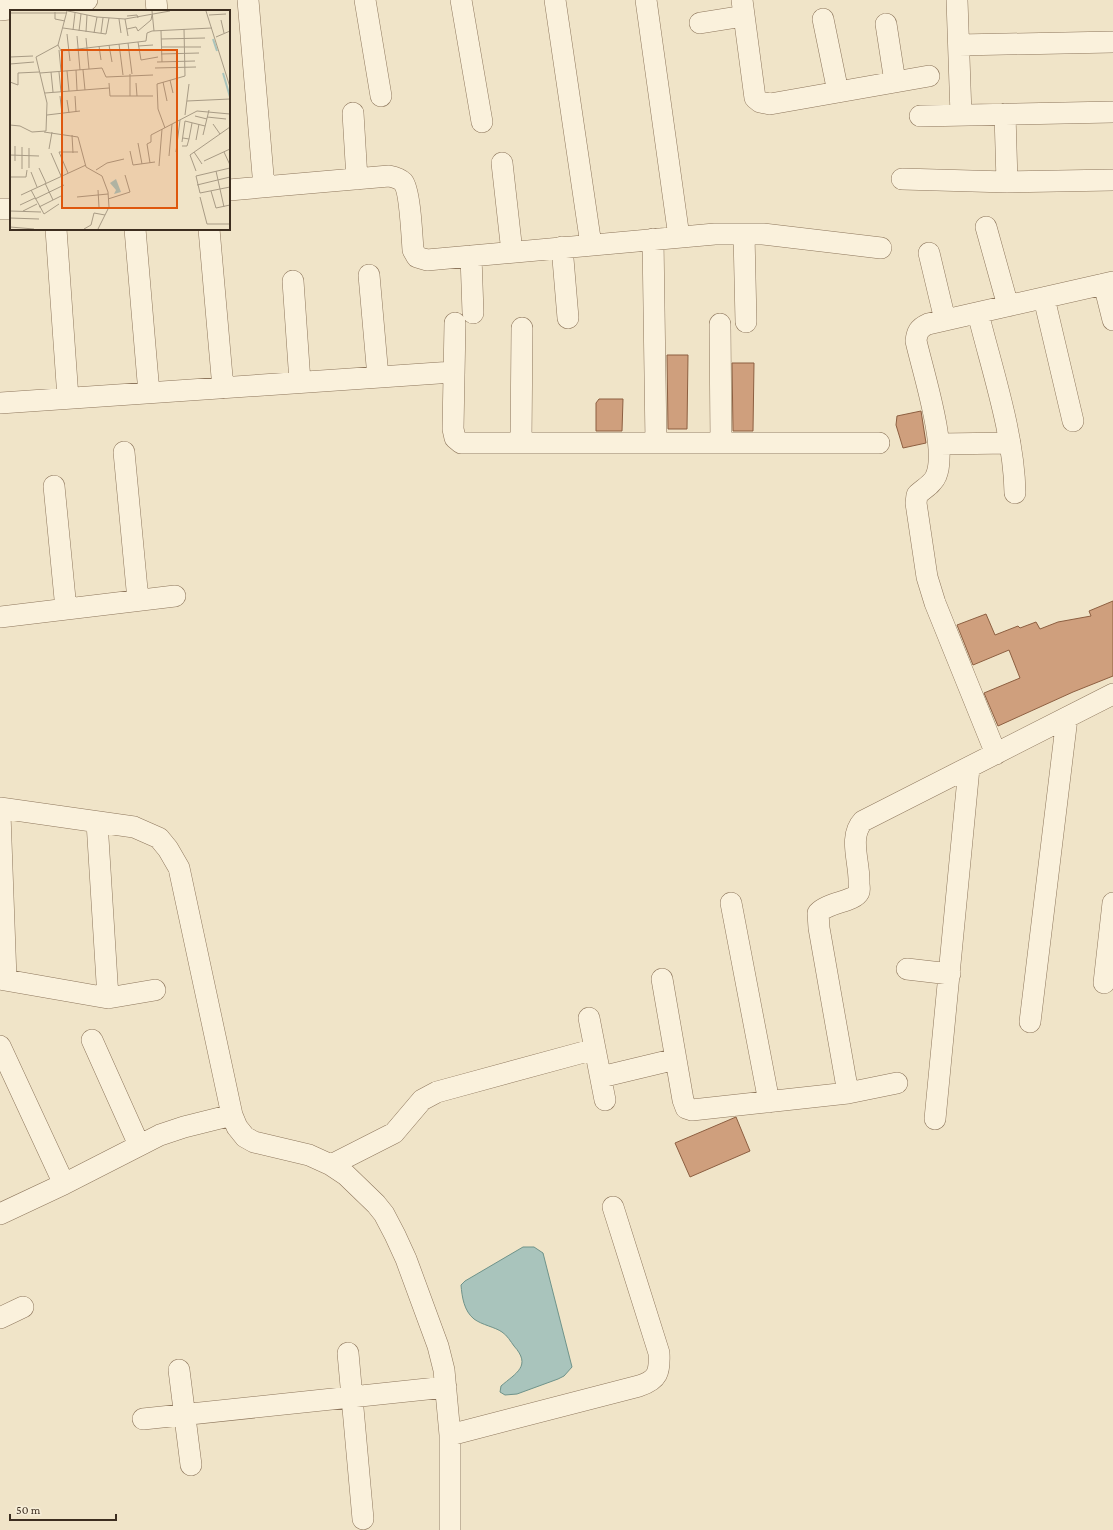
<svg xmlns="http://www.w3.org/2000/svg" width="1113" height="1530" font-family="'Crimson Pro',serif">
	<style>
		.water { fill: #a9c4bc; stroke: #6f938a }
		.building { fill: #cf9f7d; stroke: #8d5f41 }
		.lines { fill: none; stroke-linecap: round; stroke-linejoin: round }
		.minor-casing { stroke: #8d765c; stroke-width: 22 }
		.minor { stroke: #faf1dc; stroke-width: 21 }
		.inset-river { fill: none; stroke: #a9c4bc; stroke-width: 2 }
		.inset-road { fill: none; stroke: #a89b85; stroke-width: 1 }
		.view { fill: #df570d; fill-opacity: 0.15; stroke: #df570d; stroke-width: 2 }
		.inset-edge { fill: none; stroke: #3d2e20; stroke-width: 2 }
	</style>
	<rect width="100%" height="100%" fill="#f0e4c8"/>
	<path class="water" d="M 523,1247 L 534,1247 L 543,1253 L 572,1367 L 564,1376 L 558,1379 L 517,1394 L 505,1395 L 500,1392 L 501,1386 C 516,1373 532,1366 514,1346 C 511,1342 507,1335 502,1332 C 495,1327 482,1325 474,1319 C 464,1311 462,1297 461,1285 L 465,1281 Z"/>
	<path class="building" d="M 667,355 L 688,355 L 687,429 L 668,429 Z
		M 732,363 L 754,363 L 753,431 L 733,431 Z
		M 599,399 L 623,399 L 622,431 L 596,431 L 596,403 Z
		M 921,411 L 926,443 L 903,448 L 896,425 L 897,416 Z
		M 1113,601 L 1113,676 L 1073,692 L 998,726 L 984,693 L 1020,678 L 1009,650 L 973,665 L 957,625 L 986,614 L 995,635 L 1018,626 L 1020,628 L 1036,622 L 1040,629 L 1058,622 L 1091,616 L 1089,611 Z
		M 736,1117 L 750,1151 L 690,1177 L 675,1143 Z"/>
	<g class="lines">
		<g class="minor-casing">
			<path id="minor" d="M 156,0 L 157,11
				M 248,0 L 264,187
				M 365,0 L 381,96
				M 461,0 L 482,122
				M 555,0 L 591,245
				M 646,0 L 679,237
				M 742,0 L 755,98 L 760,102 L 770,104 L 929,76
				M 957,0 L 961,115
				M 0,10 L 87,0
				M 823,19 L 838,92
				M 700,23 L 744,16
				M 886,24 L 895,82
				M 959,45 L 1113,42
				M 353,113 L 357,179
				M 1005,114 L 1007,182
				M 920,116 L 1113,112
				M 502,163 L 512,252
				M 902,179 L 1007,182 L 1113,180
				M 229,190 L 389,176 C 394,177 399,178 403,182 C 410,190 412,237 413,250 L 417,257 L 427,260 L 715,234 L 763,234 L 881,248
				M 0,209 L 11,209
				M 986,227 L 1008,306
				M 56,229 L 68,398
				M 135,229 L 149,393
				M 209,229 L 223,388
				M 744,234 L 746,322
				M 653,239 L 656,443
				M 562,247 L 568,318
				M 929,253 L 945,320
				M 471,256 L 473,313
				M 369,275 L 378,377
				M 293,281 L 300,382
				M 1104,284 L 1113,320
				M 1044,298 L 1073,421
				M 978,313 C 992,370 1014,434 1015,493
				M 455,323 L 453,429 L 455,438 L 461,443 L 879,443
				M 720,324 L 721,443
				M 0,403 L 453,372
				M 521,443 L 522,328
				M 940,444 L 1010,443
				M 124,452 L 138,600
				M 54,486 L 66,609
				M 0,617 L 175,596
				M 996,754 L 935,603 L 927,577 L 916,503 L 917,495 C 923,489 933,484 936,476 C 948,449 923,372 916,341 C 917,332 919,328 928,324 L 1113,282
				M 0,808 L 134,827 L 159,838 L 168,849 L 179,868 L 232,1115 L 237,1127 L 245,1137 L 254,1142 L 309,1155 L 331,1165 L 346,1175 L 376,1204 L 384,1214 L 395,1235 L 406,1259 L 438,1346 L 444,1370 L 450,1435 L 450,1530
				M 0,814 L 6,979
				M 97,822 L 108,998
				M 731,903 L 769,1102
				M 907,969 L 950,974
				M 0,979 L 108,998 L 155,990
				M 662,979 L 683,1100 L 686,1108 L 692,1110 L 848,1093 L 897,1083
				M 1104,983 L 1113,903
				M 589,1018 L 605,1100
				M 1030,1022 L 1067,718
				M 92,1040 L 139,1145
				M 0,1046 L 64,1184
				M 601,1077 L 676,1059
				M 848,1093 L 819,928 L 818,913 C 828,902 854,902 859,892 C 860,890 859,886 859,883 C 860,863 848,837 863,821 L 1113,694
				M 935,1119 L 969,768
				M 331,1165 L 394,1133 L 422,1100 L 437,1092 L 595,1049
				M 0,1214 L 64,1184 L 160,1135 L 184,1127 L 232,1115
				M 0,1318 L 23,1307
				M 348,1353 L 363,1519
				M 179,1370 L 191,1465
				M 143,1419 L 446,1387
				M 450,1435 L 639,1386 C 658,1380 660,1372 659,1353 L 613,1207"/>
		</g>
		<use href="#minor" class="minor"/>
	</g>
	<g transform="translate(10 10)">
		<rect width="220" height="220" fill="#f0e4c8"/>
		<path d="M 106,169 L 111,182 L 104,184 L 106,180 L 100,173 Z" fill="#a9c4bc"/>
		<path class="inset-river" d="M 203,29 L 207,41M 213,63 L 220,87"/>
		<path class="inset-road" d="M 58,1 L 87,7 L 115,9 L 160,1M 142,1 L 144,21M 196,1 L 220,77M 45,2 L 45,9 L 55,11M 0,3 L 57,3M 199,5 L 216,4M 117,6 L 127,5 L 128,8M 109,9 L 111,23M 115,9 L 118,26M 211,10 L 214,23M 53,18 L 96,24 L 99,8M 117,19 L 126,17 L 128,21 L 141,10 L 142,5M 63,20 L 65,3M 69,21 L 71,4M 151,21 L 152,52M 76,22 L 77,5M 84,23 L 87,7M 91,23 L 93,8M 57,24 L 60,51M 67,26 L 70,60M 206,27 L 220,21M 76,28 L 79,59M 151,29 L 195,28M 128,32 L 131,50 L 148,47M 118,33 L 122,64M 109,34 L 113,65M 48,35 L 51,41 L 136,31 L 137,23 L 142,21 L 202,18M 99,35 L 102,52M 89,36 L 91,50M 128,36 L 143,35M 151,37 L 191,37M 49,40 L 51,61M 151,44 L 189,43M 0,47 L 23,46M 147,52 L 185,51M 0,54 L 24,52M 145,58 L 186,57M 66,60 L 67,80M 73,60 L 75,80M 57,61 L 59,81M 41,62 L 43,82M 49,62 L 51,82M 30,63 L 92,58 L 96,67 L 143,65M 120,64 L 120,86M 160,70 L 163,83M 0,72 L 8,75 L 8,63 L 29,62M 153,72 L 157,91M 99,73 L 100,86 L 143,86M 126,73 L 127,86M 35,83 L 99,78M 50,86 L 52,104M 65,86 L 66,102M 57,90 L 59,103M 177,91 L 220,89M 37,105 L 70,101M 175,105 L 179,74M 185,106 L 197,109M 197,107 L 216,109M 203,114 L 210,124M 0,115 L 10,116 L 22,122 L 36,121 L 37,93 L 26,47 L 48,35 L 57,1M 155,118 L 148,99 L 147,74 L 175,66 L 174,19M 34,122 L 68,127 L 76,157 L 92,166 L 98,182 L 99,197 L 88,219M 52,123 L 52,141M 62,125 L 63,143M 193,125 L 199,100M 173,128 L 179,129 L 182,113M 186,130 L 189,114M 172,132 L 175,111 L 195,116M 128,133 L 132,154M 5,136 L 5,151M 172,136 L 177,136 L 179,129M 12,137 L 12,159M 39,139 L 42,122M 120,141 L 123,155 L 145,152M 166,142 L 170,110M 184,142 L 192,154M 214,142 L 220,155M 41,143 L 51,166M 0,145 L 29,146M 159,146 L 162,114M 194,151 L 220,139M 140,153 L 137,134 L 141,132 L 141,125 L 187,101 L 220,104M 149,156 L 152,119M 19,158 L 19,138M 29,158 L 36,173M 220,158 L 186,166 L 190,183 L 220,177M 86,160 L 97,153 L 114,149M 186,161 L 180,145 L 220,117M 206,161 L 214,197M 21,162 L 27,177M 58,163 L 49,142 L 68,142M 0,167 L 16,167 L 17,160M 35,173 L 43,190M 187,175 L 220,167M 21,180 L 34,204 L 49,194M 88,180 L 89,197M 201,181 L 206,198 L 220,195M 11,185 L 76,155M 67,187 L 98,184M 190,187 L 197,214 L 220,214M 25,189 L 54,175M 98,189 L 120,182 L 115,165M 10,195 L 25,188M 29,197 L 51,186M 0,201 L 31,202M 13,201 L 27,194M 0,208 L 29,209M 0,217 L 24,219M 74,219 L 81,215 L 84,203 L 95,205"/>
		<path class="view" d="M 52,40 L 167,40 L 167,198 L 52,198 Z"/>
		<rect width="220" height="220" class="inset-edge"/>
	</g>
	<path d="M10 1514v6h106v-6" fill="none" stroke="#3d2e20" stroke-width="2"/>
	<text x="16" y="1514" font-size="12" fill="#3d2e20" stroke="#f7eed8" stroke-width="3" paint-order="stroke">50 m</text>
</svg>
